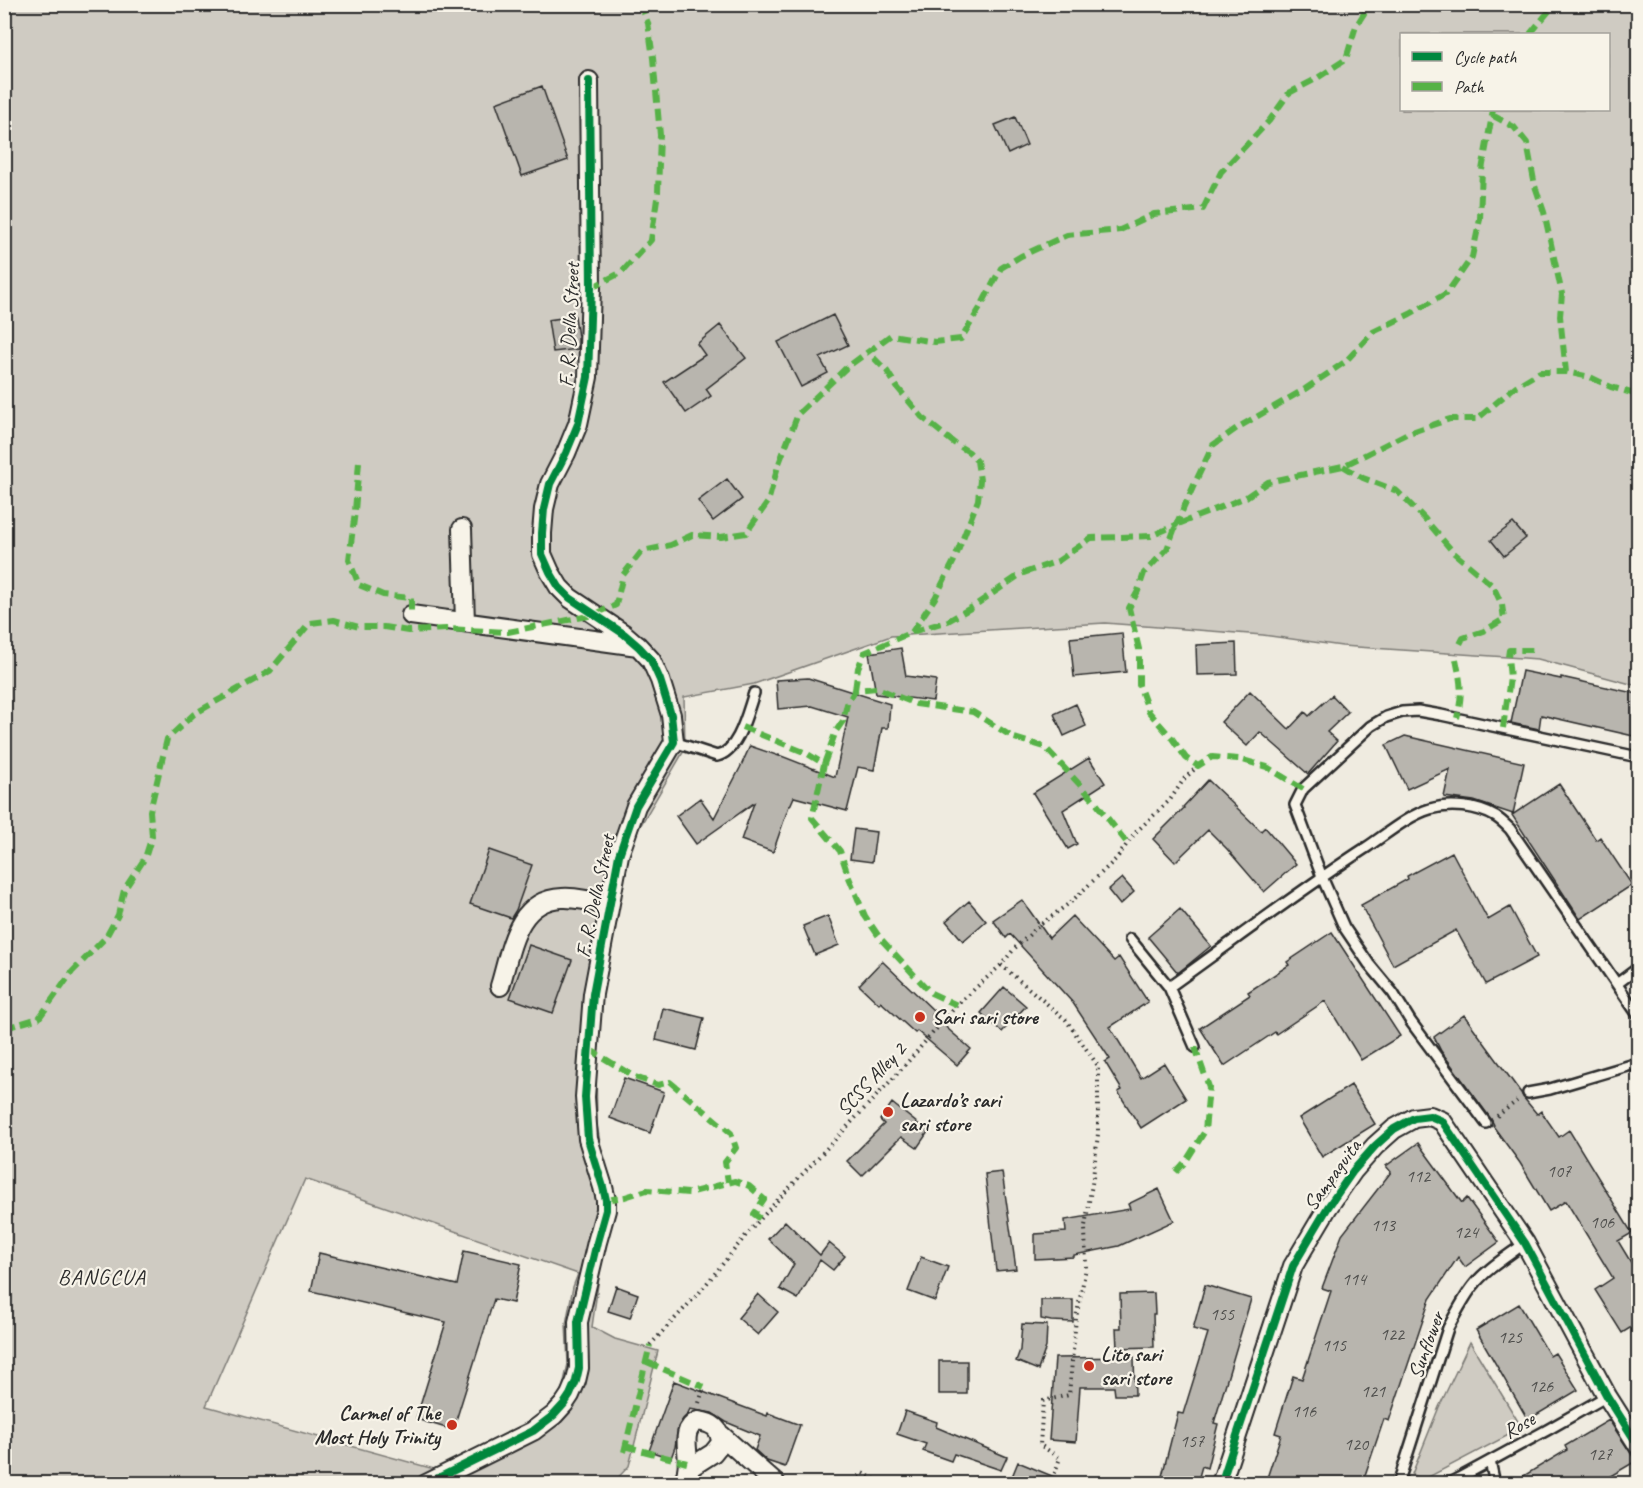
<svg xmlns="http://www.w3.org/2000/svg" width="1643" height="1488" font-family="Caveat,sans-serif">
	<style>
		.green { fill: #cfcbc2; stroke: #7d7b76; stroke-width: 1.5; fill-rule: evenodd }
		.building { fill: #b8b5ae; stroke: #2b2b2b; stroke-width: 1.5 }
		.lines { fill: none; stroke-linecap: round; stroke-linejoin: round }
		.service-casing { stroke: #2b2b2b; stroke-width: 14 }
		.minor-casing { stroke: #2b2b2b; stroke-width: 22 }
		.path { stroke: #2b2b2b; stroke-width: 4; stroke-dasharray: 1.5 4.5; stroke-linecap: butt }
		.service { stroke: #f7f3e8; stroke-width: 9 }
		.minor { stroke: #f7f3e8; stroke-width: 18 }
		.quiet { stroke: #56b246; stroke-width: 6; stroke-dasharray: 12 6; stroke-linecap: butt }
		.cycleway-casing { stroke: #f7f3e8; stroke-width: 11 }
		.cycleway { stroke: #00873e; stroke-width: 8 }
		.poi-dot { fill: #c8321e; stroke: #f7f3e8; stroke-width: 2 }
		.labels { text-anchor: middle; stroke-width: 4.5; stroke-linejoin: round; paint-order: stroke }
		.number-label { font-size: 18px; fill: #4e4e4c }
		.street-label { font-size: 21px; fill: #2b2b2b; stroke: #f7f3e8 }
		.poi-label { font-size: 21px; font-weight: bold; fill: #2b2b2b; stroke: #f7f3e8; text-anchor: start }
		.neighbourhood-label { font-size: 22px; letter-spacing: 1.5px; fill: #2b2b2b; stroke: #f7f3e8 }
	</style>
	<rect width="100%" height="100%" fill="#efebe0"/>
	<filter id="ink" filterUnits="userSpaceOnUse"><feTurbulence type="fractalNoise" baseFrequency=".0167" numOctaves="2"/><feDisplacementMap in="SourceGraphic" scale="12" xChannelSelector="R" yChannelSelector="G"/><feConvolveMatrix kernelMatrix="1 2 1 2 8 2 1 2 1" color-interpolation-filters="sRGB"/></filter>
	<g filter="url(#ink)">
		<path class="green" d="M 5,5 L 1638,5 L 1638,686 L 1538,659 L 1342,646 L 1263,635 L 1105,623 L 891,636 L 754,684 L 684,697 L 685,749 L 639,828 L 624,862 L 614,908 L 602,995 L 596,1065 L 597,1125 L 605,1172 L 604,1242 L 592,1327 L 615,1339 L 658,1351 L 629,1466 L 612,1484 L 5,1484 ZM 1402,34 L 1608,34 L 1608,110 L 1402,110 ZM 305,1179 L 578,1274 L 573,1287 L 566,1324 L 568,1364 L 563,1386 L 558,1397 L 544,1414 L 528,1424 L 488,1446 L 434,1469 L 206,1406 Z
			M 1470,1342 L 1522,1428 L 1423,1480 L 1412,1474 L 1439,1407 Z"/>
		<path class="building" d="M 542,86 L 568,160 L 522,176 L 496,103 Z
			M 1015,117 L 1027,145 L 1008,154 L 995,125 Z
			M 833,315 L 848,345 L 820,358 L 828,373 L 801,387 L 778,342 Z
			M 575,316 L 578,337 L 578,349 L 553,352 L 548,320 Z
			M 720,325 L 746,358 L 706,389 L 711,396 L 686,413 L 664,382 L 705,355 L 697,344 Z
			M 727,479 L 742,499 L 713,521 L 698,501 Z
			M 1513,523 L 1526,538 L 1504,556 L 1491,540 Z
			M 1122,633 L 1126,672 L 1074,677 L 1070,638 Z
			M 1236,643 L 1237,674 L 1197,675 L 1196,645 Z
			M 901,648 L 906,676 L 936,680 L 933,701 L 876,694 L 869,653 Z
			M 1522,671 L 1561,679 L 1561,677 L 1638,694 L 1638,737 L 1541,715 L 1539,729 L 1511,723 Z
			M 808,678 L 890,704 L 888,728 L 882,728 L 874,770 L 858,767 L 847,811 L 794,797 L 790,806 L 789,806 L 773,852 L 741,840 L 754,803 L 696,844 L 676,816 L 700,798 L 714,818 L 740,768 L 750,746 L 779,756 L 779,755 L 835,777 L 848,717 L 812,706 L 778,709 L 776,680 Z
			M 1250,691 L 1289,729 L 1305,712 L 1309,716 L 1332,695 L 1348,712 L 1327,732 L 1337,741 L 1308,774 L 1260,732 L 1247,746 L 1221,722 Z
			M 1076,704 L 1086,726 L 1064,736 L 1054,714 Z
			M 1405,736 L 1524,763 L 1513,814 L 1474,801 L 1444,797 L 1450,769 L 1407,789 L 1386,745 Z
			M 1089,758 L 1105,783 L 1063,810 L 1077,844 L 1068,849 L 1033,793 Z
			M 1208,780 L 1261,831 L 1265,827 L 1296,864 L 1264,892 L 1227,849 L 1208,830 L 1175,862 L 1153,839 L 1184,808 L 1183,807 Z
			M 1559,784 L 1596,840 L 1600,837 L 1632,885 L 1580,919 L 1512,815 Z
			M 854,829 L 876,832 L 872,862 L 850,859 Z
			M 489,850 L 532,865 L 516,910 L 511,918 L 470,904 Z
			M 1452,852 L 1488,920 L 1510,907 L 1537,957 L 1486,984 L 1456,930 L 1393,965 L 1361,905 L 1408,879 L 1407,876 Z
			M 1122,878 L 1134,892 L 1120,905 L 1108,890 Z
			M 1022,900 L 1049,938 L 1072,916 L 1114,961 L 1119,957 L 1148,1002 L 1110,1027 L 1141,1078 L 1164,1063 L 1186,1099 L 1141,1128 L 1118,1092 L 1122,1090 L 1105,1062 L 1110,1059 L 1073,1003 L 1010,934 L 1006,938 L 993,920 Z
			M 969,901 L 986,921 L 963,941 L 946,921 Z
			M 1180,909 L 1211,946 L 1178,973 L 1148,937 Z
			M 828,916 L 839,945 L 815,955 L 803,926 Z
			M 1332,932 L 1400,1036 L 1361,1060 L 1325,1001 L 1276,1034 L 1275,1032 L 1224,1066 L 1200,1028 L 1250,995 L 1248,992 L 1289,965 L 1287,962 Z
			M 529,945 L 572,960 L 553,1013 L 510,998 Z
			M 882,961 L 935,1012 L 932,1015 L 971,1049 L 957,1065 L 917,1031 L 915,1033 L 881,1002 L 879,1004 L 859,985 Z
			M 1004,987 L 1026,1006 L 1002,1032 L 981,1013 Z
			M 663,1008 L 704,1018 L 696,1050 L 656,1040 Z
			M 1464,1015 L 1521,1093 L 1523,1097 L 1537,1114 L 1541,1111 L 1559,1137 L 1569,1130 L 1632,1233 L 1618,1241 L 1638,1274 L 1638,1323 L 1622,1333 L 1595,1290 L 1613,1278 L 1566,1201 L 1549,1211 L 1520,1163 L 1493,1126 L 1494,1125 L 1491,1119 L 1441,1051 L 1434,1037 Z
			M 624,1078 L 664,1092 L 650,1133 L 610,1118 Z
			M 1351,1085 L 1375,1124 L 1322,1157 L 1299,1118 Z
			M 892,1103 L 928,1132 L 917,1148 L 901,1137 L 862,1176 L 847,1161 L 884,1124 L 880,1120 Z
			M 1418,1143 L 1462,1203 L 1467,1198 L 1499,1242 L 1465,1267 L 1458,1257 L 1430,1299 L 1389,1421 L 1384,1419 L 1362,1484 L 1265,1484 L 1281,1435 L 1275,1433 L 1293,1376 L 1302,1379 L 1331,1291 L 1322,1288 L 1342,1235 L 1391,1172 L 1386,1166 Z
			M 1002,1172 L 1016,1269 L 996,1271 L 985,1174 Z
			M 1159,1189 L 1174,1221 L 1119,1246 L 1074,1255 L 1074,1257 L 1035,1259 L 1035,1234 L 1066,1232 L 1065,1220 L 1130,1209 L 1128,1204 Z
			M 785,1221 L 820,1255 L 829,1243 L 845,1256 L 833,1270 L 820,1260 L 798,1299 L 780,1289 L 794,1264 L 768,1239 Z
			M 464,1251 L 521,1264 L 513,1303 L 494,1299 L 453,1430 L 416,1419 L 446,1322 L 311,1291 L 319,1253 L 457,1285 Z
			M 921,1257 L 948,1267 L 935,1301 L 908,1291 Z
			M 1205,1285 L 1251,1299 L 1214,1423 L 1218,1424 L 1207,1468 L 1202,1466 L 1197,1484 L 1160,1484 L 1178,1413 L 1183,1414 L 1208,1333 L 1193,1329 Z
			M 616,1286 L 638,1294 L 630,1318 L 608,1311 Z
			M 1154,1293 L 1155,1314 L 1153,1314 L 1154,1347 L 1117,1348 L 1116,1328 L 1121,1328 L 1120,1294 Z
			M 758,1294 L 778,1312 L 758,1335 L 738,1318 Z
			M 1041,1300 L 1073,1300 L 1073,1322 L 1051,1321 L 1041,1319 Z
			M 1519,1304 L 1550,1356 L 1555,1353 L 1578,1390 L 1528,1420 L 1476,1330 Z
			M 1022,1324 L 1047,1325 L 1046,1347 L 1038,1370 L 1016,1361 L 1020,1350 Z
			M 1134,1357 L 1135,1395 L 1115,1395 L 1114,1387 L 1080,1387 L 1076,1442 L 1049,1440 L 1055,1358 Z
			M 939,1361 L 967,1361 L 967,1394 L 939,1394 Z
			M 674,1381 L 767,1416 L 768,1413 L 800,1425 L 785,1467 L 767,1461 L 755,1450 L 760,1436 L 726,1422 L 712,1413 L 690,1409 L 687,1415 L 683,1419 L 678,1427 L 675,1447 L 671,1458 L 649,1451 Z
			M 905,1411 L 937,1422 L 936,1427 L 1007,1457 L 1001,1470 L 954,1454 L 951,1461 L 923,1451 L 926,1444 L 897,1434 Z
			M 1609,1420 L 1636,1461 L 1597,1484 L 1510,1484 L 1567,1450 L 1565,1446 Z
			M 1018,1462 L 1069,1483 L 1069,1484 L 1009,1484 Z"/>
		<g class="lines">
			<g class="service-casing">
				<path id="service" d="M 674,742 L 717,756 C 739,751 747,713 754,693
					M 1130,939 L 1169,987 L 1195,1047
					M 1618,983 L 1638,968
					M 1169,987 C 1235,940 1299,891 1367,847 C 1385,835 1409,815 1430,809 C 1450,803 1478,806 1496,817 C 1501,820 1506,825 1510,829 L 1638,1015
					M 1528,1093 L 1550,1089 L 1638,1063
					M 1486,1123 L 1411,1022 L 1393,993 L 1369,964 L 1344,927 L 1322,877 L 1295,805 L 1303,789 L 1371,726 L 1386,717 L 1402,712 L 1418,711 L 1441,715 L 1638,757
					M 1490,1461 L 1495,1484
					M 1398,1484 L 1448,1328 C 1456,1313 1463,1299 1473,1286 C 1486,1269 1508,1256 1525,1243
					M 1448,1484 L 1549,1429 L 1607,1396"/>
			</g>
			<g class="minor-casing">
				<path id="minor" d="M 462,529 L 465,622
					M 411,615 L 638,646
					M 500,986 C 511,950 516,900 562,898 C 578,897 594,902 609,906
					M 721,1435 L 776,1484
					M 426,1484 L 533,1431 L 554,1415 L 564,1404 L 570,1395 L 576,1381 L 579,1368 L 578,1322 L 597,1242 L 606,1210 L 606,1200 L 603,1187 L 588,1139 L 585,1097 L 593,994 L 619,855 L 636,806 L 674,742 L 671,715 L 660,680 L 651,660 L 639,647 L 624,634 L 570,598 L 559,587 L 550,572 L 542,554 L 542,533 L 544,509 L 550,484 L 566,453 L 578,424 L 588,377 L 591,288 L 589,81
					M 682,1484 C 684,1479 687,1474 687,1470 C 691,1453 678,1430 698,1421 C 713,1423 720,1428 721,1443 L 713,1453 L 688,1469
					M 1221,1484 L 1293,1266 L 1328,1207 L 1353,1171 L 1375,1146 L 1394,1129 L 1414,1118 L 1430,1116 L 1442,1121 L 1525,1243 L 1607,1396 L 1638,1445"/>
			</g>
			<path class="path" d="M 1001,965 L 1066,1020 L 1098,1066 L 1098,1134 L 1093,1178 L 1085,1226 L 1086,1268 L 1076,1318 L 1069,1395 L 1043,1401 L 1040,1445 L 1060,1458 L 1051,1484
				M 1497,1116 L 1517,1101
				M 650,1345 L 699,1293 L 747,1234 L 774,1204 L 899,1072 L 957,1005 L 1001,965 L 1015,948 L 1041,924 L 1071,902 L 1116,859 L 1136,832 L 1170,800 L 1184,779 L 1198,766
				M 699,1403 L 704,1387
				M 849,1484 L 862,1473 L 885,1484"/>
			<use href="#service" class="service"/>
			<use href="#minor" class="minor"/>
			<path class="quiet" d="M 1530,34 L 1555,4
				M 1492,115 L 1514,127 L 1527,143 L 1535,186 L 1544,212 L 1562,294 L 1560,316 L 1566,372
				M 591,288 L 622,272 L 651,240 L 658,192 L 660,135 L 653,58 L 648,23 L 640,4
				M 359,462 L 355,511 L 349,560 L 359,585 L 383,595 L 411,598 L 411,615
				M 1343,466 L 1363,478 L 1397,491 L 1424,518 L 1454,553 L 1493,586 L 1502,605 L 1504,619 L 1484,631 L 1463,638 L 1459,646
				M 912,632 L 948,621 L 974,606 L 1021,574 L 1058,561 L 1091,538 L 1151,536 L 1176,525 L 1194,485 L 1213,445 L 1237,428 L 1305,389 L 1345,362 L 1373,332 L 1410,314 L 1447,293 L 1472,257 L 1480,219 L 1482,170 L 1493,110
				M 1456,659 C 1461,684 1463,693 1457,718
				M 855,690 L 858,668 L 864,653 L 912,632 L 935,598 L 954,561 L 978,500 L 980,480 L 977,461 L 969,452 L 954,443 L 922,417 L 897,387 L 887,371 L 868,352
				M 742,727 L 806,753 L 824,764 L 812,818 L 840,851 L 848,875 L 865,916 L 880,938 L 931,993 L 957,1005
				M 1503,728 L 1510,678 L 1508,657 L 1509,650 L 1537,650
				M 824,764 L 836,731 L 843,721 L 847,704 L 855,690 L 877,688 L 916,704 L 973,712 L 1014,738 L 1045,747 L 1092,798 L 1127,843
				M 1303,789 L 1267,767 L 1239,759 L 1212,757 L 1198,766 L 1186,758 L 1171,737 L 1149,712 L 1139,685 L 1139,649 L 1129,608 L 1138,591 L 1144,573 L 1167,549 L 1176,525 L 1246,497 L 1268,482 L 1343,466 L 1406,434 L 1450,419 L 1477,419 L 1516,386 L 1540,372 L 1566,372 L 1590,377 L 1611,387 L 1638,395
				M 4,1026 L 12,1026 L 39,1018 L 72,972 L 106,937 L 118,915 L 124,890 L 145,858 L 152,836 L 150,811 L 167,739 L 194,714 L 270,671 L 310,623 L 334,620 L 359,627 L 384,627 L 408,631 L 446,629 L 508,632 L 593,615 L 616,605 L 623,575 L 642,551 L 671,545 L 692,535 L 721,537 L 746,533 L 768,502 L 778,466 L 798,414 L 846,368 L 891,335 L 935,342 L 961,339 L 980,308 L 1001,268 L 1021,256 L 1067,235 L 1120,230 L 1154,214 L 1203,209 L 1221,172 L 1269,121 L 1289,93 L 1316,79 L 1346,59 L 1356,26 L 1370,4
				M 589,1049 L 635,1077 L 658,1085 L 670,1082 L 731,1133 L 736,1148 L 725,1162 L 728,1182
				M 1176,1172 L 1186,1161 L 1205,1131 L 1209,1087 L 1195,1047
				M 606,1200 L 625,1197 L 647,1190 L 689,1193 L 735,1181 L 749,1186 L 764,1199 L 754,1214 L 761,1219
				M 647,1362 L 704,1387
				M 625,1446 L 687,1463
				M 624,1452 L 650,1345"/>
			<g class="cycleway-casing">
				<path id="cycleway" d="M 426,1484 L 533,1431 L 554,1415 L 564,1404 L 570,1395 L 576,1381 L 579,1368 L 578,1322 L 597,1242 L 606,1210 L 606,1200 L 603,1187 L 588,1139 L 585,1097 L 593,994 L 619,855 L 636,806 L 674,742 L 671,715 L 660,680 L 651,660 L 639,647 L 624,634 L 570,598 L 559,587 L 550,572 L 542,554 L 542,533 L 544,509 L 550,484 L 566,453 L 578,424 L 588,377 L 591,288 L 589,81
					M 1221,1484 L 1293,1266 L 1328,1207 L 1353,1171 L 1375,1146 L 1394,1129 L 1414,1118 L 1430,1116 L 1442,1121 L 1525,1243 L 1607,1396 L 1638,1445"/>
			</g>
			<use href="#cycleway" class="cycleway"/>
		</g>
	</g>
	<g class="poi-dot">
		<circle cx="920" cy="1017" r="6"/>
		<circle cx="888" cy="1112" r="6"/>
		<circle cx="1089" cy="1366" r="6"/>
		<circle cx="452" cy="1425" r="6"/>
	</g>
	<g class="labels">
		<g class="number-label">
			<text x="1559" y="1177">107</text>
			<text x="1418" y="1182">112</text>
			<text x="1602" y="1228">106</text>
			<text x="1383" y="1231">113</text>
			<text x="1466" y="1238">124</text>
			<text x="1354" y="1285">114</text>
			<text x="1222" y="1320">155</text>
			<text x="1392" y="1340">122</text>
			<text x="1510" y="1343">125</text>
			<text x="1334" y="1351">115</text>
			<text x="1541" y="1392">126</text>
			<text x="1373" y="1397">121</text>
			<text x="1304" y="1417">116</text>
			<text x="1192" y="1447">157</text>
			<text x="1356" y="1450">120</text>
			<text x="1600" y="1460">127</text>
		</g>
		<g class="street-label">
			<text transform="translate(569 325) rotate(-87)" y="7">F. R. Della Street</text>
			<text transform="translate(595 896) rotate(-78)" y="7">F. R. Della Street</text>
			<text transform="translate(871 1079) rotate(-47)" y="7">SCSS Alley 2</text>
			<text transform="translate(1332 1175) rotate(-54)" y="7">Sampaguita</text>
			<text transform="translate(1426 1345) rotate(-70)" y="7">Sunflower</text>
			<text transform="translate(1519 1425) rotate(-29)" y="7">Rose</text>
		</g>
		<g class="poi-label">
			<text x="932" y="1024">Sari sari store</text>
			<text x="900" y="1107">Lazardo’s sari<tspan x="900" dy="24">sari store</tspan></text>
			<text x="1101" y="1361">Lito sari<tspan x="1101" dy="24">sari store</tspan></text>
			<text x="440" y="1420" text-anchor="end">Carmel of The<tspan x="440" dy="24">Most Holy Trinity</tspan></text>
		</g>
		<g class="neighbourhood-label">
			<text x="102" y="1284">BANGCUA</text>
		</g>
	</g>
	<rect width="1643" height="1488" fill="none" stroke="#f7f3e8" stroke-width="24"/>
	<rect x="12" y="12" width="1619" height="1464" fill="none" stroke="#2b2b2b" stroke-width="2" filter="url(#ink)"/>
	<rect x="1400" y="33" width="210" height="78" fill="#f7f3e8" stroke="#a5a39c" stroke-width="1.5"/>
	<rect x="1412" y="52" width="30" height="9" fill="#00873e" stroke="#a5a39c" stroke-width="1.5"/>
	<text x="1454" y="63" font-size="18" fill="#2b2b2b">Cycle path</text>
	<rect x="1412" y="82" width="30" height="9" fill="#56b246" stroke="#a5a39c" stroke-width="1.5"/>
	<text x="1454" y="93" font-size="18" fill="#2b2b2b">Path</text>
</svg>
